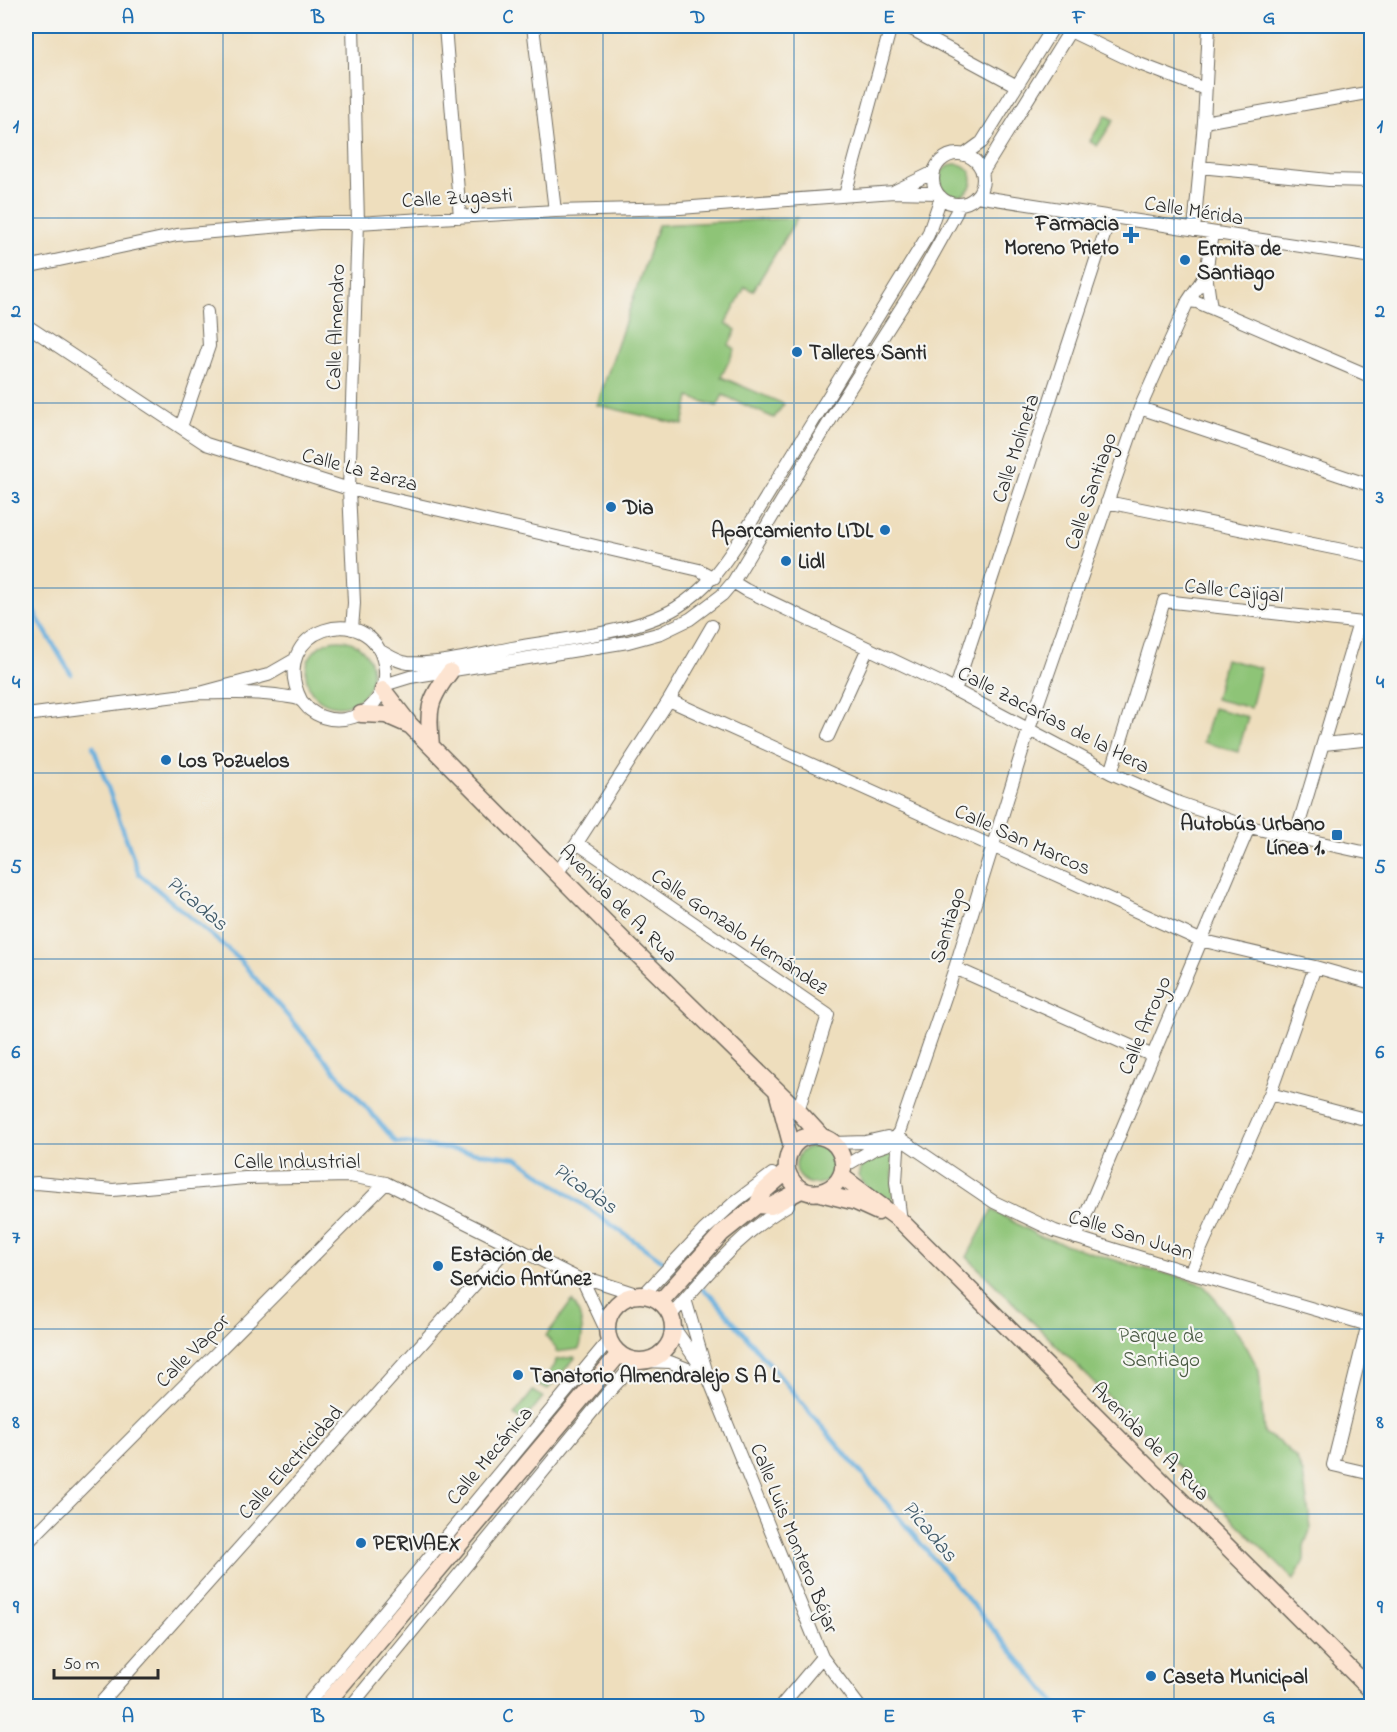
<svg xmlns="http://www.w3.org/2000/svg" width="1397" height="1732" font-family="'Indie Flower',sans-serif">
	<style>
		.green { fill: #8ec477; stroke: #5c7851; stroke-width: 1.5 }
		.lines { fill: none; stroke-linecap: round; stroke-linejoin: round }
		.stream { stroke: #65aedd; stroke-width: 4.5 }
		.street-casing { stroke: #6f6a5e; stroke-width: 14 }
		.secondary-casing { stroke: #6f6a5e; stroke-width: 19 }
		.street { stroke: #fff; stroke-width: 12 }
		.secondary { stroke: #fde4d1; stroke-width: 16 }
		.grid { fill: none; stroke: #1f6fb2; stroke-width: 1.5; stroke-opacity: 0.55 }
		.poi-dot { fill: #1f6fb2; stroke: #f6f6f2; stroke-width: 2 }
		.labels { text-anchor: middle; stroke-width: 4.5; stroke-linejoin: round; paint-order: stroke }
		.street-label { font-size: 21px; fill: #2b2b2b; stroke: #f6f6f2 }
		.poi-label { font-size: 21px; font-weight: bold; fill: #2b2b2b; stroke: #f6f6f2; text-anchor: start }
		.park-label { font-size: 21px; fill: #495942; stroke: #f6f6f2 }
		.water-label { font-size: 22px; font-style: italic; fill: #3f5969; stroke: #f6f6f2 }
		.neatline { fill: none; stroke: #1f6fb2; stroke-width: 2 }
		.grid-label { font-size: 20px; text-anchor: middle; font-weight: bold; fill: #1f6fb2 }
	</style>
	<rect width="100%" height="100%" fill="#f6f6f2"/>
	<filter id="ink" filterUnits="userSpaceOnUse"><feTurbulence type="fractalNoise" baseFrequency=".0167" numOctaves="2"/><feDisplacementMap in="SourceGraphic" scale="12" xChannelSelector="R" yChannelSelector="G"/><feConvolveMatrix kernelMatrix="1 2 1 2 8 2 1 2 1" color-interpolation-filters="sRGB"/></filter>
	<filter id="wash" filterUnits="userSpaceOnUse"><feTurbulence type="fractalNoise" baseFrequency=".008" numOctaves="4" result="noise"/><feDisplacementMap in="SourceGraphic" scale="24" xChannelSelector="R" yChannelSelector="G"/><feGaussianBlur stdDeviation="1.35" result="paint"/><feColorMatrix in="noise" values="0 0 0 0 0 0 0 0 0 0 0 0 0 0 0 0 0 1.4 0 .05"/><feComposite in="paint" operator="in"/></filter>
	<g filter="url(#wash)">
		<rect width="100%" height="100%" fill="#eedebd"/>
		<path class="green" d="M 1106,115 L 1114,120 L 1097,146 L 1090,141 Z
			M940 180a16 16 0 1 1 32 0a16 16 0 1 1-32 0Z
			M 797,218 L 753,291 L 745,287 L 726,323 L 736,330 L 729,345 L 735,349 L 721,377 L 784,404 L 774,418 L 723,395 L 717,406 L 689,397 L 683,425 L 597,405 L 658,225 Z
			M306 673a33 33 0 1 1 66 0a33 33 0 1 1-66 0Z
			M 1225,659 L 1261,668 L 1251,708 L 1215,699 Z
			M 1213,708 L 1248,717 L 1238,752 L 1203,742 Z
			M796 1165a19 19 0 1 1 38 0a19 19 0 1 1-38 0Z
			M 889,1151 L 893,1157 L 893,1202 L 868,1189 L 858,1176 C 860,1162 875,1153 889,1151 Z
			M 992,1210 L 1039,1236 L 1137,1267 L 1184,1278 L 1203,1285 L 1215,1298 L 1246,1346 L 1259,1370 L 1264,1433 L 1282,1444 L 1296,1458 L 1303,1474 L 1311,1528 L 1304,1546 L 1304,1560 L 1294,1580 L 967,1257 Z
			M 572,1301 C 582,1313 585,1335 579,1349 L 556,1352 L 556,1348 L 546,1336 Z
			M 574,1357 L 575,1358 L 548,1389 L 539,1385 L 555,1365 L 556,1360 Z
			M 533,1391 L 543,1397 L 523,1422 L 514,1415 Z"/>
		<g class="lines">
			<path class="stream" d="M 26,599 L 71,674
				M 93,746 L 139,874 L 237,957 L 396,1142 L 517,1158 L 711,1295 L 1058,1706"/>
		</g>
	</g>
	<g filter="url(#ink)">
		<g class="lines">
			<g class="street-casing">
				<path id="street" d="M 445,26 L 460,217
					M 533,26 L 555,211
					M 906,26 L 1017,86
					M 1070,31 L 1137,63 L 1205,89
					M 1204,122 L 1372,92
					M933 179a25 25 0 1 1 50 0a25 25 0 1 1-50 0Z
					M 964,155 L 982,142 L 1054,26
					M 1200,167 L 1329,180 L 1372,181
					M 982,173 L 1073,26
					M 895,191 L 934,172
					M 845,195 L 891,26
					M 976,196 L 1372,257
					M 1194,230 L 1204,122 L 1209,26
					M 26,267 L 177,235 L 319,223 L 358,223 L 555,211 L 680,208 L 894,192 L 937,193
					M 1188,301 L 1197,302 L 1372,377
					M 1211,308 L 1206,274 L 1212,233
					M 26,325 L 206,444 L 349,489 L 699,570 L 714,578
					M 1140,408 L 1372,486
					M 181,427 L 209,346 L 207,312
					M 1107,502 L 1372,556
					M 733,582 L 746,590 L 943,684 L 1111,773 L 1179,803 L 1249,827 L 1372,854
					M 352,629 L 354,603 L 349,489 L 358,223 L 353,26
					M 379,650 C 388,655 397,662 408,663 C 440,665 481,654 512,648 C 561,639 635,633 676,608 C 708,588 723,565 743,535 L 928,235 L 941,197
					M 384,685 L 410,677 L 628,642 L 661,633 L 690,619 L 722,595 L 733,582 L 840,404 L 917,283 L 956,213 L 959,204
					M 955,691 L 1110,217
					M 200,693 C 227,694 256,691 282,696 C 287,697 296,697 300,700 C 304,702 306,707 310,710 C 329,725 359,722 375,702 C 384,691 387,678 384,664 C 371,598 265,628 301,700
					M 669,700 L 1200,940 L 1315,967 L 1372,983
					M 26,715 L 200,693 L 268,675 L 294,660
					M 828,736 L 868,648
					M 1324,744 L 1372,739
					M 1111,773 L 1164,601 L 1372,624
					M 1295,837 L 1359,623
					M 577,843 L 828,1015 L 798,1111
					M 557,874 L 669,700 L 712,626
					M 955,968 L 1153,1056
					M 1270,1094 L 1372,1121
					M 899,1133 L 896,1182 L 901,1221
					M 898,1137 L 994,1202 L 1055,1231 L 1190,1273 L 1372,1326
					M 834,1143 L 865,1142 L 887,1137
					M 843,1167 L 874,1149 L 886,1145 L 893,1140 L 899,1132 L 955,968 L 1029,729 L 1140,408 L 1188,301 L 1206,274
					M 26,1184 L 37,1183 L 113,1190 L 245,1178 L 350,1176 L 386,1183 L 583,1281 L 596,1281 L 636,1294
					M 1076,1238 L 1249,827
					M 1190,1273 L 1270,1094 L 1315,967
					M 583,1281 L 607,1332
					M 644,1294 L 703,1231 L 736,1201 L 772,1174
					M 685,1299 L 708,1377 L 822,1657 L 859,1706
					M 1372,1307 L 1333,1465 L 1372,1474
					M 671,1315 C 710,1272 737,1235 788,1205
					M 674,1328 L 704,1371
					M 644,1361 L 670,1362 L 708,1377
					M 26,1544 L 386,1183
					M 98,1706 L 510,1245
					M 306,1706 L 609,1340
					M 351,1706 L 606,1395 L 637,1361
					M 781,1706 L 822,1657"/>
			</g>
			<g class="secondary-casing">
				<path id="secondary" d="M 383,690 L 410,725 L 623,940 L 798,1111 L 821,1136
					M 361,714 L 386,715 L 409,725
					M 431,746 C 428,710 427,702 450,672
					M 777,1091 L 792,1147
					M 841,1176 L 901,1221 L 1372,1691
					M 820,1193 L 856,1202 L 878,1212
					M 757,1205 L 771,1206 L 801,1190
					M607 1328a33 33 0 1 1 66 0a33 33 0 1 1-66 0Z
					M 661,1301 L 722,1233 L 757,1205 L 763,1192 L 787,1171 C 785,1151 797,1133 819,1136 C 828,1138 836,1143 840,1152 C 857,1187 802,1213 787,1171
					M 324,1706 L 619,1354"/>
			</g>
			<use href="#street" class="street"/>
			<use href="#secondary" class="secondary"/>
		</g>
	</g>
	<path class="grid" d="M 223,26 L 223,1706M 413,26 L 413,1706M 603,26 L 603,1706M 794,26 L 794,1706M 984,26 L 984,1706M 1174,26 L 1174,1706M 26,218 L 1372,218M 26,403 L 1372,403M 26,588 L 1372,588M 26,773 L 1372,773M 26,959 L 1372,959M 26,1144 L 1372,1144M 26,1329 L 1372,1329M 26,1514 L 1372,1514"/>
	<g class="poi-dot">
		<path d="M1128 226h6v6h6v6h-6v6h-6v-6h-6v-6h6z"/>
		<circle cx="1185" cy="260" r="6"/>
		<circle cx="797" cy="352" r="6"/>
		<circle cx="611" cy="507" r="6"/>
		<circle cx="885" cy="530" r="6"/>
		<circle cx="786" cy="561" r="6"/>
		<circle cx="166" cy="760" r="6"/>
		<rect x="1331" y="829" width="12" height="12" rx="3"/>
		<circle cx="438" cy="1266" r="6"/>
		<circle cx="518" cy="1375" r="6"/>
		<circle cx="361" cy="1543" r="6"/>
		<circle cx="1151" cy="1676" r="6"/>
	</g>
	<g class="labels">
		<g class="street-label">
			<text transform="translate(457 197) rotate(-3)" y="7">Calle Zugasti</text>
			<text transform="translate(1194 210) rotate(9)" y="7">Calle Mérida</text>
			<text transform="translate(335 327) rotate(-88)" y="7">Calle Almendro</text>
			<text transform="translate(1015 448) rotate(-72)" y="7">Calle Molineta</text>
			<text transform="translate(360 469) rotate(15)" y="7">Calle La Zarza</text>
			<text transform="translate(1090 491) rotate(-71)" y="7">Calle Santiago</text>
			<text transform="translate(1234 590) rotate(6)" y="7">Calle Cajigal</text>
			<text transform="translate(1054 719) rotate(27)" y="7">Calle Zacarías de la Hera</text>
			<text transform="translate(1023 839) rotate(24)" y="7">Calle San Marcos</text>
			<text transform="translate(619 903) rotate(45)" y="7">Avenida de A. Rua</text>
			<text transform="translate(947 925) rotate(-73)" y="7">Santiago</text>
			<text transform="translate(740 931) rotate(34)" y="7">Calle Gonzalo Hernández</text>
			<text transform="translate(1144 1025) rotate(-67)" y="7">Calle Arroyo</text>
			<text x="297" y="1168">Calle Industrial</text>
			<text transform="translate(1131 1234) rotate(17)" y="7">Calle San Juan</text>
			<text transform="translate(192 1350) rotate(-45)" y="7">Calle Vapor</text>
			<text transform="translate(1151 1441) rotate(45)" y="7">Avenida de A. Rua</text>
			<text transform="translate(489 1455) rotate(-50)" y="7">Calle Mecánica</text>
			<text transform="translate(290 1462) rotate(-48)" y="7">Calle Electricidad</text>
			<text transform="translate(795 1538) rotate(68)" y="7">Calle Luis Montero Béjar</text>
		</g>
		<g class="poi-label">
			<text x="1119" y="230" text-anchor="end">Farmacia<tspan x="1119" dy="24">Moreno Prieto</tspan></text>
			<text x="1197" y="255">Ermita de<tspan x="1197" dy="24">Santiago</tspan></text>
			<text x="809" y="359">Talleres Santi</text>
			<text x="623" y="514">Dia</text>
			<text x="873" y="537" text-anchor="end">Aparcamiento LIDL</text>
			<text x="798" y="568">Lidl</text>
			<text x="178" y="767">Los Pozuelos</text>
			<text x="1325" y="830" text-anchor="end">Autobús Urbano<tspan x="1325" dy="24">Línea 1.</tspan></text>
			<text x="450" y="1261">Estación de<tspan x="450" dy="24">Servicio Antúnez</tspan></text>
			<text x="530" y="1382">Tanatorio Almendralejo S A L</text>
			<text x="373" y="1550">PERIVAEX</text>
			<text x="1163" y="1683">Caseta Municipal</text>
		</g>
		<g class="park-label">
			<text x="1161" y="1342">Parque de<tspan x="1161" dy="24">Santiago</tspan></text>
		</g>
		<g class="water-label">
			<text transform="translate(198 902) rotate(40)" y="8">Picadas</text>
			<text transform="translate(586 1187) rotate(35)" y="8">Picadas</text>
			<text transform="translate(931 1530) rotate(50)" y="8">Picadas</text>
		</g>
	</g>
	<rect width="1397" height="1732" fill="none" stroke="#f6f6f2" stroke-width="66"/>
	<path d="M54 1669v9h104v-9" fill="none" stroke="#2b2b2b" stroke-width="3"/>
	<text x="63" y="1669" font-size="18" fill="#2b2b2b" stroke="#f6f6f2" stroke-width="4.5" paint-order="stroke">50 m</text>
	<rect x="33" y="33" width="1331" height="1666" class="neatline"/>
	<g class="grid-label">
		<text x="128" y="23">A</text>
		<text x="318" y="23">B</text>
		<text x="508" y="23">C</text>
		<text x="698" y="23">D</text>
		<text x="889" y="23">E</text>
		<text x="1079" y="23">F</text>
		<text x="1269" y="23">G</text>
		<text x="16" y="132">1</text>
		<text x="1380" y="132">1</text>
		<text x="16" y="317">2</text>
		<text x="1380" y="317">2</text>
		<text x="16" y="503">3</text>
		<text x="1380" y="503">3</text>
		<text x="16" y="688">4</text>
		<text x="1380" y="688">4</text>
		<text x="16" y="873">5</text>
		<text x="1380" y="873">5</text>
		<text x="16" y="1058">6</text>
		<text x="1380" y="1058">6</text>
		<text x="16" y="1243">7</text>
		<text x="1380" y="1243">7</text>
		<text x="16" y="1428">8</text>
		<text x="1380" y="1428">8</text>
		<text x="16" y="1613">9</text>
		<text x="1380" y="1613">9</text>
		<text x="128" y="1722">A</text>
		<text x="318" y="1722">B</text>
		<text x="508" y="1722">C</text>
		<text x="698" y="1722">D</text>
		<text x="889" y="1722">E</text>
		<text x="1079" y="1722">F</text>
		<text x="1269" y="1722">G</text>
	</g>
</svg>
